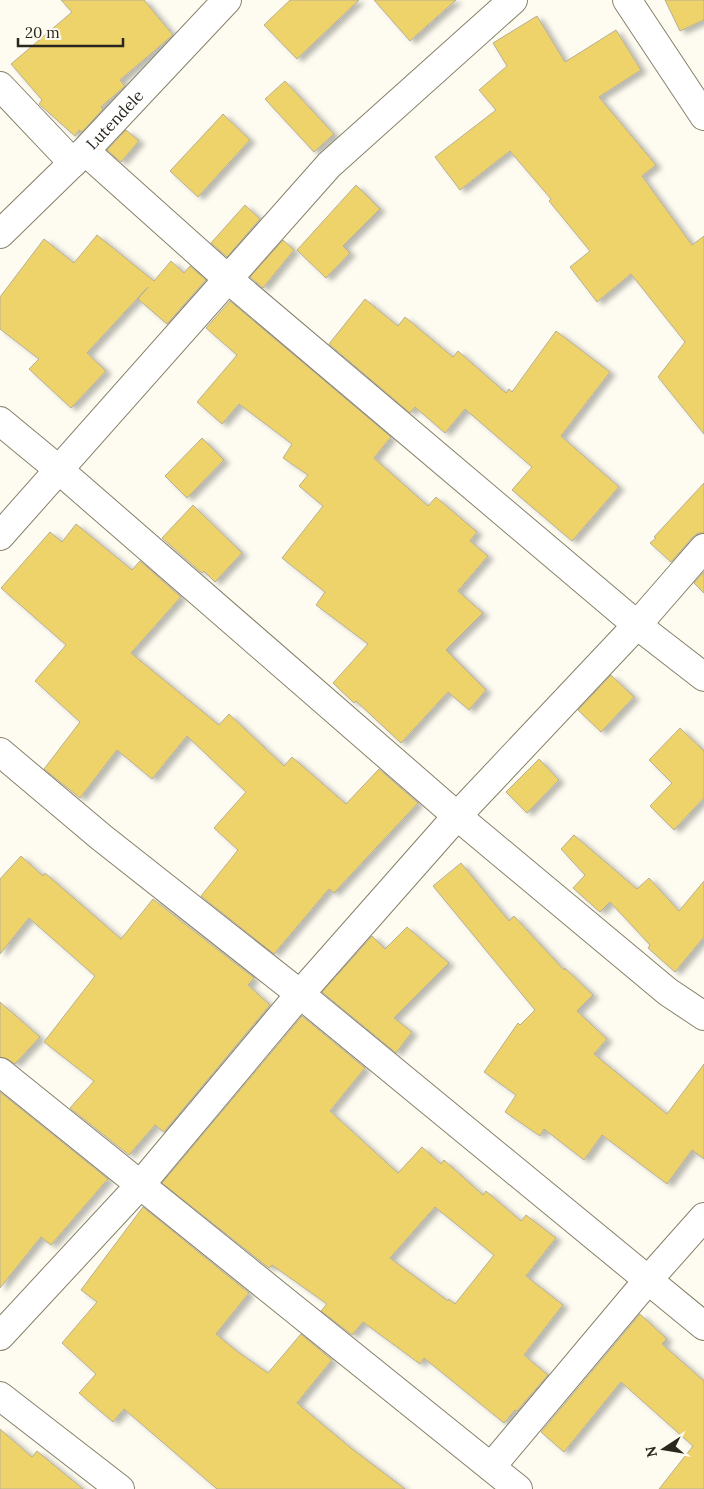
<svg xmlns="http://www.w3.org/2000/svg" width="704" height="1489" font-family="Lora,serif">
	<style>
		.building { fill: #eed36a; stroke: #b6af97; fill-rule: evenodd; filter: url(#shadow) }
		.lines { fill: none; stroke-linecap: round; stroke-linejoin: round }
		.street-casing { stroke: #87816a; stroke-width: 30 }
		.street { stroke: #fff; stroke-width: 28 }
		.labels { text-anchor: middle; stroke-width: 4; stroke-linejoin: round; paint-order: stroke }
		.street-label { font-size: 16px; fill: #2a271e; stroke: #fefcf1 }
	</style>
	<defs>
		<filter id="shadow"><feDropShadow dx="5.5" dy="3" stdDeviation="2.5" flood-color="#0004"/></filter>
	</defs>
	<rect width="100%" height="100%" fill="#fefcf1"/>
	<path class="building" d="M 61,0 L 144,0 L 173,35 L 120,80 L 125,86 L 101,107 L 103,109 L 82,132 L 79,130 L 75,136 L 39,104 L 42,100 L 11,64 L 72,12 Z
		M 290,0 L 359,0 L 297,59 L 264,25 Z
		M 374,0 L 456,0 L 410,41 Z
		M 665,0 L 704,0 L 704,20 L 680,31 Z
		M 537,16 L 565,62 L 616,30 L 641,70 L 599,97 L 656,165 L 642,176 L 692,245 L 704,236 L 704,434 L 658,377 L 685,342 L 631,274 L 597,302 L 570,267 L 590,251 L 549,201 L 551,199 L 510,151 L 460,190 L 435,157 L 496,110 L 479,90 L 507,66 L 493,43 Z
		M 285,81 L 334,134 L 314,152 L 265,99 Z
		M 223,114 L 250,140 L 198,197 L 170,171 Z
		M 126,130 L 139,141 L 121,162 L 107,150 Z
		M 356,185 L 380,209 L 343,246 L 350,253 L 326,278 L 297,250 Z
		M 245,205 L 260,219 L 227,257 L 211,243 Z
		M 97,235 L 154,281 L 171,261 L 184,273 L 190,266 L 206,280 L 167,324 L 138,299 L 148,287 L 87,353 L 106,371 L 71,408 L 29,369 L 39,359 L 0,329 L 0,297 L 44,239 L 74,263 Z
		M 283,240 L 294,250 L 263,288 L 250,277 Z
		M 365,299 L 398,326 L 405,317 L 453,357 L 458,351 L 506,393 L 509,389 L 512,392 L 556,331 L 610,372 L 561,436 L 619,487 L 572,541 L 512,490 L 532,467 L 465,409 L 445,433 L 415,407 L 410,413 L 329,344 Z
		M 230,301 L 391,437 L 374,458 L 428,506 L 436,497 L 477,532 L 470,541 L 488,556 L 458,591 L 483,613 L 446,650 L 486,690 L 469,710 L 448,692 L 401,743 L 356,701 L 354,703 L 333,683 L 368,644 L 316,605 L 325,592 L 282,558 L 323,506 L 299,486 L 308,475 L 283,458 L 292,444 L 239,404 L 222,424 L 197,402 L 237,355 L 206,328 Z
		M 202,438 L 224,460 L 187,498 L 165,476 Z
		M 704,483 L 704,533 L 698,533 L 692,538 L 671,562 L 650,543 L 656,538 L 654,537 Z
		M 193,505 L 242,553 L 215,582 L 204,571 L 202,573 L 162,538 Z
		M 76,524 L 132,570 L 140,561 L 181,597 L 131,653 L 219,725 L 229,714 L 284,766 L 292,757 L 346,804 L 379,769 L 418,803 L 334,893 L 329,889 L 274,954 L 201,896 L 238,850 L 214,828 L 246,792 L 187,736 L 152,779 L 117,750 L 80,798 L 44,769 L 80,722 L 35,681 L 66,645 L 1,588 L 50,532 L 62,542 Z
		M 704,572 L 704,593 L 694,583 Z
		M 611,675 L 634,697 L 601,732 L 578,710 Z
		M 680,728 L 704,751 L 704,798 L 674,830 L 650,806 L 672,783 L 649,760 Z
		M 539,759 L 559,780 L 527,813 L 506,792 Z
		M 574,835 L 637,889 L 649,878 L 679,911 L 704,881 L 704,937 L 675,972 L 648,948 L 650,945 L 610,902 L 600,912 L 573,888 L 585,875 L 561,849 Z
		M 21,856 L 43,876 L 45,873 L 121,939 L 153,899 L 254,978 L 248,985 L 270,1005 L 164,1132 L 155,1125 L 129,1155 L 70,1108 L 94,1081 L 44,1042 L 95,976 L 29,918 L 0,954 L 0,879 Z
		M 461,863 L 509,921 L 514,916 L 564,970 L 565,968 L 593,995 L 577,1011 L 607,1039 L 594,1054 L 667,1114 L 704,1064 L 704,1159 L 692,1150 L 667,1184 L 602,1135 L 584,1160 L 544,1129 L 540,1136 L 505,1112 L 516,1095 L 484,1072 L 518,1023 L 520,1025 L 535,1010 L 433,886 Z
		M 407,927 L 449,963 L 394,1018 L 412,1032 L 396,1053 L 322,992 L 372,936 L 385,949 Z
		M 0,1002 L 40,1037 L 15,1064 L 9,1060 L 0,1057 Z
		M 302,1016 L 365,1068 L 330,1111 L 398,1173 L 422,1147 L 441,1164 L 444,1160 L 483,1195 L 486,1191 L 521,1221 L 526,1215 L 556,1238 L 526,1276 L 563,1305 L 524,1355 L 548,1375 L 517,1411 L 515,1410 L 504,1423 L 424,1358 L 420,1364 L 363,1322 L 352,1335 L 321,1311 L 327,1304 L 272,1265 L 269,1268 L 162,1183 ZM 435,1207 L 494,1255 L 455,1304 L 449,1299 L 448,1301 L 390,1258 Z
		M 0,1092 L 108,1179 L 51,1245 L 41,1237 L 0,1288 Z
		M 143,1207 L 249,1293 L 216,1334 L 238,1352 L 268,1373 L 301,1334 L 332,1360 L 297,1403 L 351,1448 L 405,1489 L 217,1489 L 124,1409 L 113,1422 L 79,1393 L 96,1374 L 62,1343 L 97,1302 L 81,1290 Z
		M 640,1314 L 667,1339 L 662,1344 L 704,1381 L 704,1489 L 659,1489 L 693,1446 L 621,1382 L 564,1452 L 541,1432 Z
		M 0,1429 L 32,1457 L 37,1451 L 83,1489 L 0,1489 Z"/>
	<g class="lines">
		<g class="street-casing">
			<g id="street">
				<path d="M 627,0 L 704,116"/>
				<path d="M 0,86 L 73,163"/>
				<path d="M 85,151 L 228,279 L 637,625 L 704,677"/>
				<path id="s1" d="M 0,234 L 85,151 L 227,0"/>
				<path d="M 0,421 L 58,469 L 457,816 L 668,992 L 704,1016"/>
				<path d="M 0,536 L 329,165 L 513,0"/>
				<path d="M 0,752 L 101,837 L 300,994 L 704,1326"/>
				<path d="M 0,1072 L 518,1489"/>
				<path d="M 0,1336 L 141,1184 L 300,994 L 457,816 L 637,625 L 704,548"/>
				<path d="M 0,1396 L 120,1489"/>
				<path d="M 491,1467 L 648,1280 L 704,1217"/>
			</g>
		</g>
		<use href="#street" class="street"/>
	</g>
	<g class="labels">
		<g class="street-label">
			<text dy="6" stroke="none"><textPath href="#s1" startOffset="162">Lutendele</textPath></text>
		</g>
	</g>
	<g transform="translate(664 1449) rotate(258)" stroke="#fefcf1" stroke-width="4" paint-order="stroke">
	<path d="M0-4L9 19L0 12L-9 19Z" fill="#2a271e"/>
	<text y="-8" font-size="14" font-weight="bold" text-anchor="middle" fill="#2a271e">N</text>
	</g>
	<path d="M18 38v8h105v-8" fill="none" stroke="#2a271e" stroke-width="2.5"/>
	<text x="25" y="38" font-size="15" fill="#2a271e" stroke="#fefcf1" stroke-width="4" paint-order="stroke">20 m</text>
</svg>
